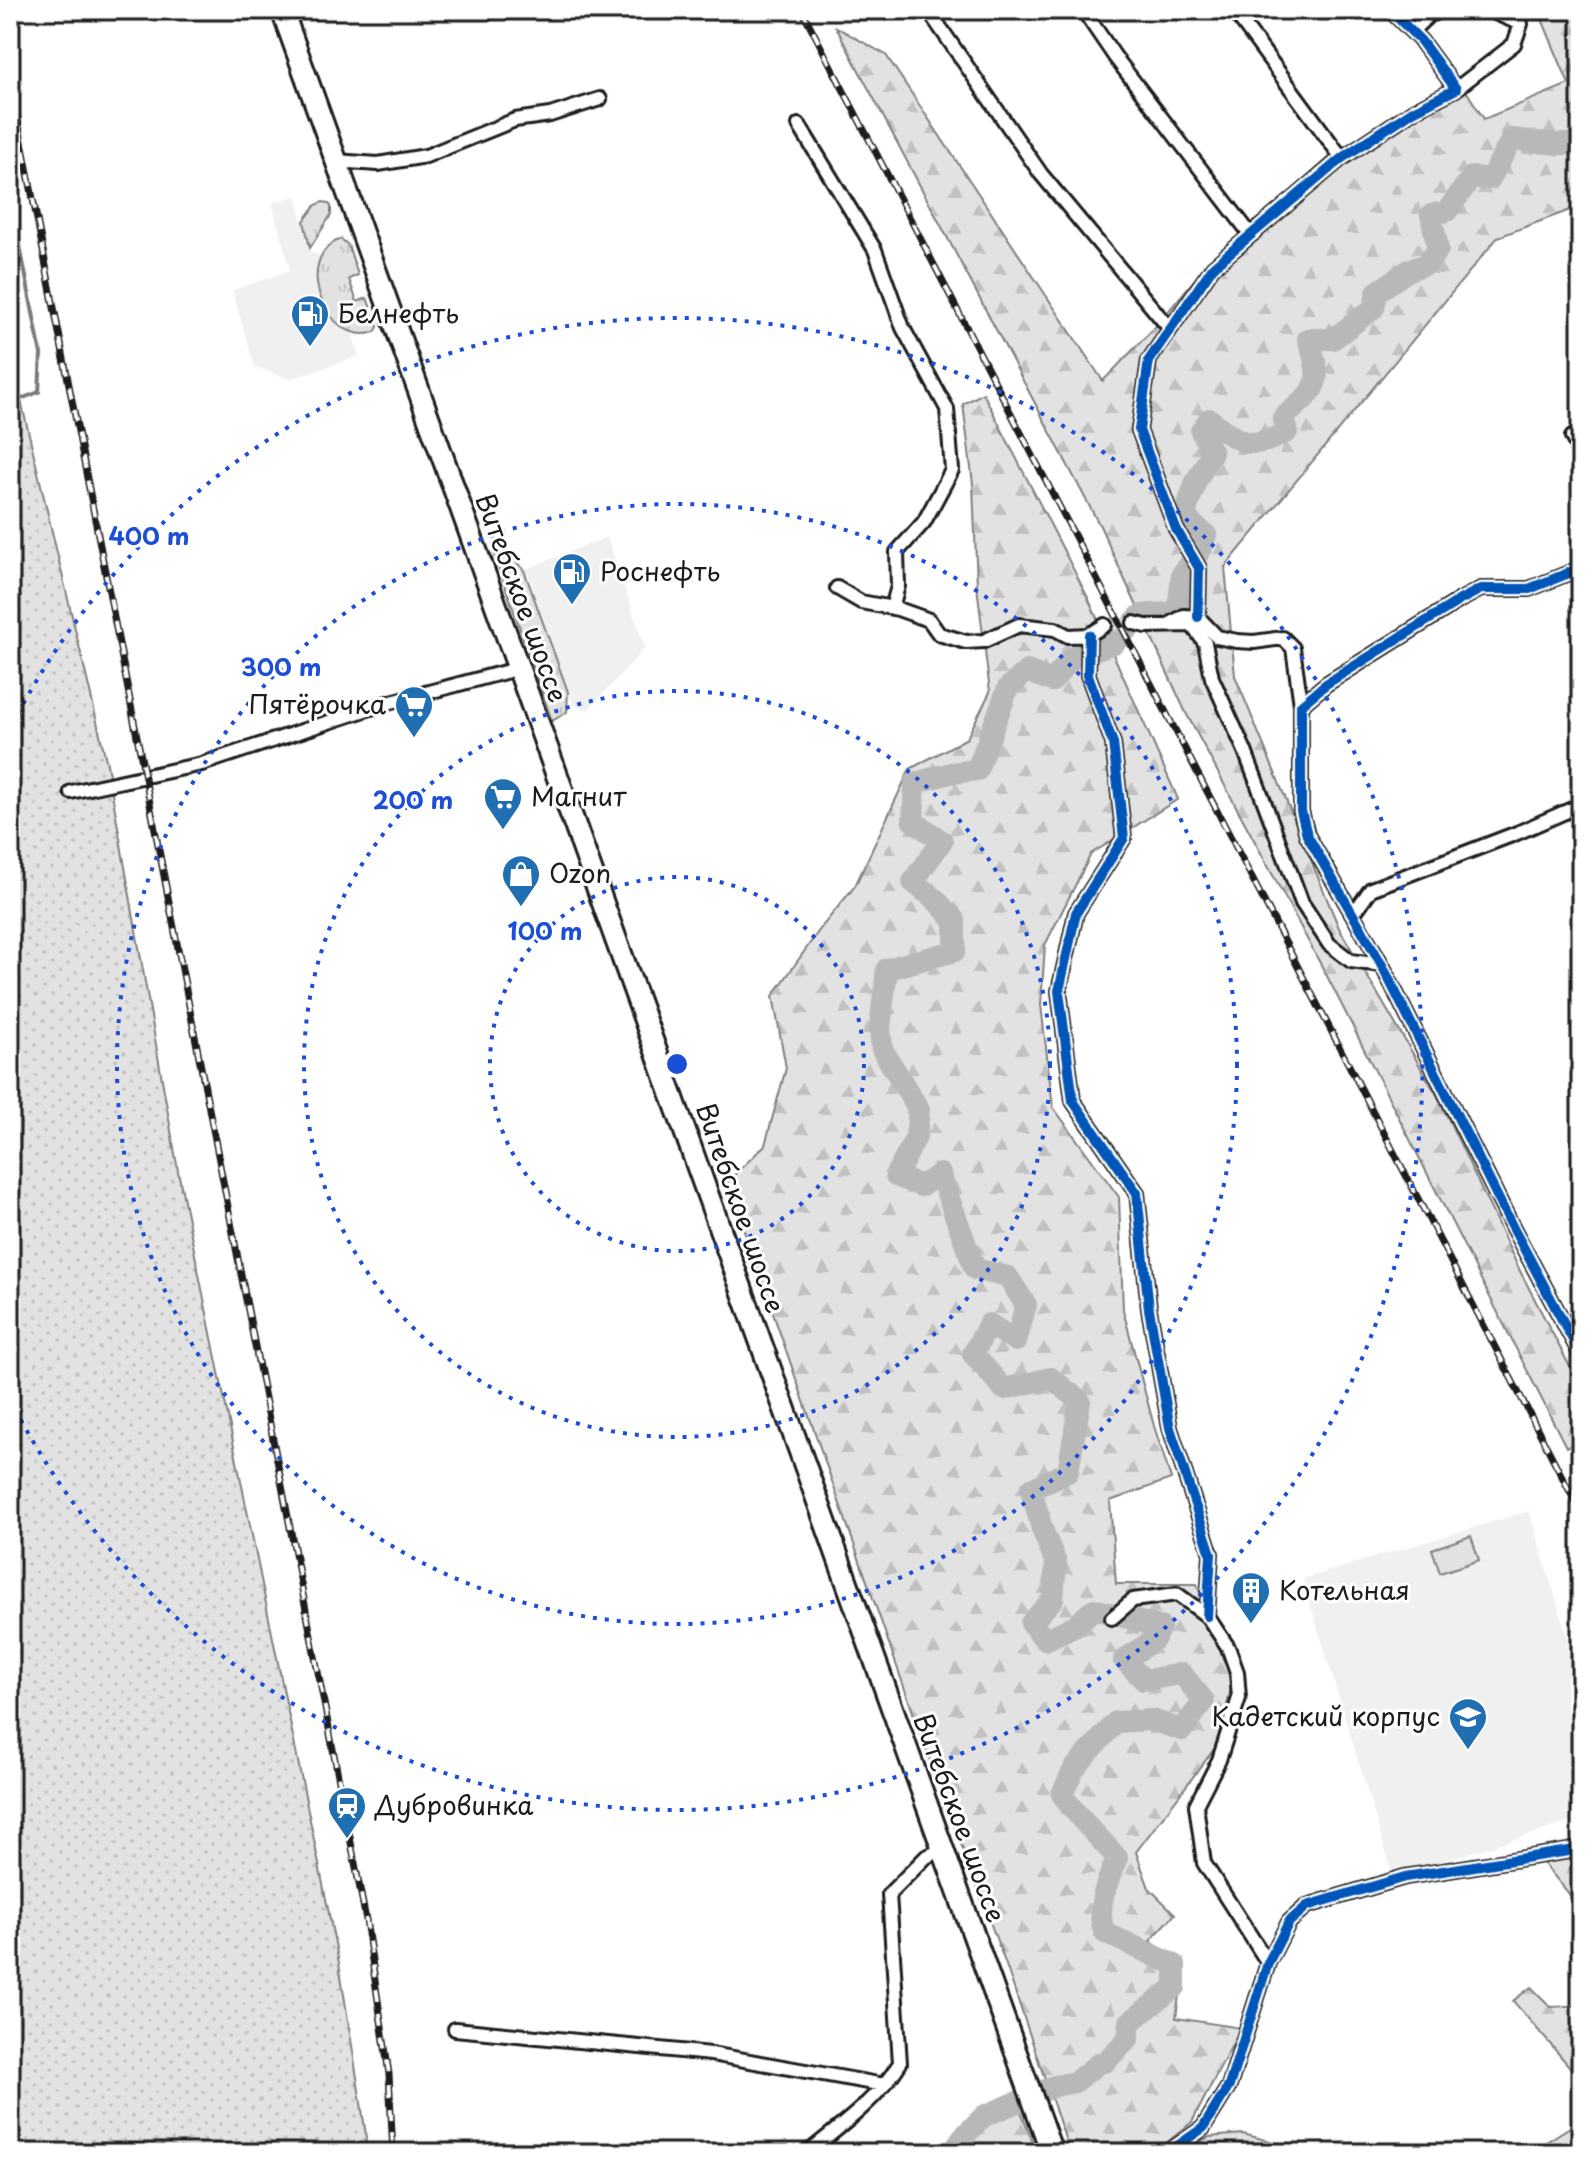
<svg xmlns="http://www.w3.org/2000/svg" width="1591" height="2163" font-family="'Playpen Sans',sans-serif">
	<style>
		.built { fill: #f0f0f0 }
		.grass { fill: url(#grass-tufts); stroke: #7f7f7f; stroke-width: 2 }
		.forest { fill: url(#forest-firs); stroke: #7f7f7f; stroke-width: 2 }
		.garden { fill: url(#garden-dots); stroke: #7f7f7f; stroke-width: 2 }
		.pitch { fill: #e2e2e2; stroke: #7f7f7f; stroke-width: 2 }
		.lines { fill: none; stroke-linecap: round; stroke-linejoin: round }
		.stream { stroke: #7a7a7a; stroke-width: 4 }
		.river { stroke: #b8b8b8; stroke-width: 22 }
		.street-tunnel { stroke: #ddd; stroke-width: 12; stroke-dasharray: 12 6; stroke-linecap: butt }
		.street-casing { stroke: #1c1c1c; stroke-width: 18 }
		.primary-casing { stroke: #1c1c1c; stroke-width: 26 }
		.street { stroke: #fff; stroke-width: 12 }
		.primary { stroke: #fff; stroke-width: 20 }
		.rail-casing { stroke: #1c1c1c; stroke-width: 7 }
		.rail { stroke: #fff; stroke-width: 4; stroke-dasharray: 12; stroke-linecap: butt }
		.cycleway-casing { stroke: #fff; stroke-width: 15 }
		.cycleway { stroke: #0057b8; stroke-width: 10 }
		.ring { fill: none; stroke: #1d4ed8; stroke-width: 4; stroke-dasharray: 4 8 }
		.labels { text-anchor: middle; stroke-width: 6; stroke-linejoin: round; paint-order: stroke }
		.poi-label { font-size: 26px; fill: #1c1c1c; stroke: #fff; text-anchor: start }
		.street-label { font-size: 26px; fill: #1c1c1c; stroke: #fff }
		.centre { fill: #1d4ed8; stroke: #fff; stroke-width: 4 }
		.ring-label { font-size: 24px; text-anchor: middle; font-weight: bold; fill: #1d4ed8; stroke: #fff; stroke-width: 6; stroke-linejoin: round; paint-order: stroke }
	</style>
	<defs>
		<pattern id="grass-tufts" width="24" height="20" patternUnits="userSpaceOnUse" patternTransform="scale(2)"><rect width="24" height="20" fill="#e2e2e2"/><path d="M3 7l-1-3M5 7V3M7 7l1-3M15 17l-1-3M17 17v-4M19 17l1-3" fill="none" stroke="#c1c1c1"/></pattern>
		<pattern id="forest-firs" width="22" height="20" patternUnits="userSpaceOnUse" patternTransform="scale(2)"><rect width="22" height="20" fill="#e2e2e2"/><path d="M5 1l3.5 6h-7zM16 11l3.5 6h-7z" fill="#c1c1c1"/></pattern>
		<pattern id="garden-dots" width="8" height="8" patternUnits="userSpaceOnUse" patternTransform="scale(2)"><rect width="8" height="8" fill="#e2e2e2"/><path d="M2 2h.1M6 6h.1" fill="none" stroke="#c1c1c1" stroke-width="1.8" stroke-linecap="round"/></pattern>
	</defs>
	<rect width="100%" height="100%" fill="#fff"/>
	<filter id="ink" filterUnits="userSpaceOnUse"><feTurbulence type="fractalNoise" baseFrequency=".0125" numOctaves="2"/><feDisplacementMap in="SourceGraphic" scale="16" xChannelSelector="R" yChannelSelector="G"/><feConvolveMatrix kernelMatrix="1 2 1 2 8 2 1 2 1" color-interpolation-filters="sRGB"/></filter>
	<g filter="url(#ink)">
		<path class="built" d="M 296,196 L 310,251 L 321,257 L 315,276 L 335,322 L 352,332 L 359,356 L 290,379 L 255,367 L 232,291 L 290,270 L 272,203 Z
			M 607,537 L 645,648 L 588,710 L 573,705 L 526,569 Z
			M 1529,1511 L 1581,1682 L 1581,1819 L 1393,1876 L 1303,1579 Z"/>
		<path class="grass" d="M 323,202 L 328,203 L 331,206 L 331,215 L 310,248 L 304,221 L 316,205 Z
			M 341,239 L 348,245 L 358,275 L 349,279 L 357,302 L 367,298 L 378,327 L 375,332 C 326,348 291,257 341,239 Z
			M 494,554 C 508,553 515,560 524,570 L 568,692 L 567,712 L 552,721 Z"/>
		<path class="forest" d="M 1471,10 L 1581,10 L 1581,206 L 1498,237 L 1225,567 L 1235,676 L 1339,928 L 1437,1095 L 1520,1271 L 1581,1388 L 1581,1440 L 1566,1447 L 1328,978 L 1186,713 L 1101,528 L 836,27 L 886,55 L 1103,381 L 1158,324 L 1204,268 L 1333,154 L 1460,81 L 1484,119 L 1569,84 L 1542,19 Z
			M 983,393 L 1088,598 L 1178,799 L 1091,854 L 1045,945 L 1041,1005 L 1053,1107 L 1119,1197 L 1123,1310 L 1154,1426 L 1171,1479 L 1110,1501 L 1116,1584 L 1197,1584 L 1232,1684 L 1218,1744 L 1136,1852 L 1149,1888 L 1175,1914 L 1150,1941 L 1183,1964 L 1176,2018 L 1241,2028 L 1192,2122 L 1154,2153 L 1070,2153 L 1006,1965 L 929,1758 L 727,1182 L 765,1145 L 786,1068 L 773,996 L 820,929 L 855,886 L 910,769 L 967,738 L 990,692 L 977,586 L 973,484 L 963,404 Z
			M 1581,1856 L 1581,1908 L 1543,1863 Z
			M 1531,1987 L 1551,2007 L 1581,2005 L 1581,2080 L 1513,2001 Z
			M 1019,2106 L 1037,2153 L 935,2153 Z
			M 1581,2120 L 1581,2153 L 1529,2153 Z
			M 1243,2134 L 1315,2153 L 1178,2153 L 1209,2137 Z"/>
		<path class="garden" d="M 10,354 L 107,764 L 178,1171 L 339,1963 L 366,2135 L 365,2153 L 10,2153 Z"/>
		<path class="pitch" d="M 1471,1536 L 1479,1560 L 1440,1573 L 1432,1549 Z"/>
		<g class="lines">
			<path class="stream" d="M 10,195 L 41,354 L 39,392 L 10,403"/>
			<path class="river" d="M 953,2153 L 962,2138 L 984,2116 L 1055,2086 L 1075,2082 L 1099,2063 L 1105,2062 L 1128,2039 L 1130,2022 L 1175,1987 L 1175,1965 L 1105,1933 C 1094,1908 1108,1881 1117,1858 C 1099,1836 1077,1818 1062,1794 L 1074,1769 L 1116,1722 L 1152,1720 L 1182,1730 L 1204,1701 L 1182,1674 L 1144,1680 L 1124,1660 L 1154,1640 L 1160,1627 L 1094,1609 L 1076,1625 L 1045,1640 L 1031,1623 L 1053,1599 L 1056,1563 L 1042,1529 L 1031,1489 L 1068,1472 L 1080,1401 L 1051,1378 L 1004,1389 L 973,1354 L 989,1324 L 1016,1341 L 1026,1305 L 1008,1277 L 975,1269 L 940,1174 L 921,1186 L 896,1176 L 916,1137 L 919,1110 L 882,1049 L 880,1028 L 887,969 L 955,951 L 955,921 L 935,899 L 913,882 L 942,841 L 913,821 L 915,783 L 951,773 L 977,770 L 1008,688 L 1027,671 L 1052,681 L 1073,657 L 1114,643 L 1141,615 L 1178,612 L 1182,574 L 1201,550 L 1206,535 L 1184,517 L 1196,481 L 1212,453 L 1201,431 L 1209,419 C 1240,443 1250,452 1287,432 L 1283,418 C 1317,388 1325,385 1308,339 L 1333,339 L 1374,308 L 1377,292 L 1409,270 L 1427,264 L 1438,249 L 1431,215 L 1447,211 L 1472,177 L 1490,179 L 1512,139 L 1556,144 L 1581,144"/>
			<path class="street-tunnel" d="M 1105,625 L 1134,623"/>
			<g class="street-casing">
				<path id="street" d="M 928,10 L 1041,174 L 1170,329
					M 1083,10 L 1115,57 L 1251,235
					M 1233,10 L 1342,158
					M 1412,31 L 1429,15 L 1444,10
					M 1456,89 L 1514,44 L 1521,24 L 1488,10
					M 799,125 L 875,250 L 903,328 L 947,409 L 952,470 L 924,522 L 897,552 L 898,586 L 892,608
					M 335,161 L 378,164 L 426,156 L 515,120 L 550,115 L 600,99
					M 1572,437 L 1581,454
					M 1581,568 L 1529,589 L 1481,589 L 1460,600 L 1326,684 L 1301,705 L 1301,811 L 1307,835 L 1382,965 L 1513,1228 L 1581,1355
					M 837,588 L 861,602 L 898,609 L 929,620 L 939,634 L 966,642 L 984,641 L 1019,625 L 1055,629 L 1068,636 L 1089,635 L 1105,625
					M 1198,617 L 1199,568 L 1176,529 L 1139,430 L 1149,360 L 1213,267 L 1342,158 L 1413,111 L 1456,89 L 1421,41 L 1390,10
					M 1134,623 L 1146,626 L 1192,625 L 1205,643 L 1212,678 L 1245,751 L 1302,903 L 1329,944 L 1351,961 L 1382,965
					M 1172,623 L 1184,616 L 1198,617 L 1217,637 L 1237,641 L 1254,642 L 1283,638 L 1293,648 L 1301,705
					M 1089,635 L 1088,675 L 1113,743 L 1124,838 L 1076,913 L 1059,991 L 1073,1101 L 1137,1193 L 1149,1309 L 1170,1428 L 1211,1554 L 1207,1616
					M 71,792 L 202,764 L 380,705 L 520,668
					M 1354,913 L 1371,889 L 1517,833 L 1581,805
					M 1112,1618 L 1133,1600 L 1177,1594 L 1207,1616 L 1228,1647 L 1237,1672 L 1239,1698 L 1219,1760 L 1196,1805 L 1204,1863 L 1268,1963
					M 455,2029 L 711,2054 L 884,2085
					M 807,2153 C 840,2127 878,2099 900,2063 L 889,1894 L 926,1857 L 944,1849
					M 1167,2153 L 1203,2128 L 1229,2086 L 1268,1963 L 1289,1922 L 1307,1906 L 1405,1877 L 1581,1849"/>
			</g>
			<g class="primary-casing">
				<path id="primary" d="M 282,10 L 1052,2153"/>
			</g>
			<use href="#street" class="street"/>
			<use href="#primary" class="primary"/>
			<g class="rail-casing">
				<path id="rail" d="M 802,10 L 1581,1513
					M 10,80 L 366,1920 L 389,2074 L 393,2153"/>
			</g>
			<use href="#rail" class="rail"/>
			<g class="cycleway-casing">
				<path id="cycleway" d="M 1581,568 L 1529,589 L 1481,589 L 1460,600 L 1326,684 L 1301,705 L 1301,811 L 1307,835 L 1382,965 L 1513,1228 L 1581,1355
					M 1198,617 L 1199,568 L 1176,529 L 1139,430 L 1149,360 L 1213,267 L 1342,158 L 1413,111 L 1456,89 L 1421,41 L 1390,10
					M 1089,635 L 1088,675 L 1113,743 L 1124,838 L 1076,913 L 1059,991 L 1073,1101 L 1137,1193 L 1149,1309 L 1170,1428 L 1211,1554 L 1207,1616
					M 1167,2153 L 1203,2128 L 1229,2086 L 1268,1963 L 1289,1922 L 1307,1906 L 1405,1877 L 1581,1849"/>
			</g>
			<use href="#cycleway" class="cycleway"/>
		</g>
	</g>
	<g class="ring">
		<circle cx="677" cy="1064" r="187"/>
		<circle cx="677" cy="1064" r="373"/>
		<circle cx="677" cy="1064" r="560"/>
		<path d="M12 725A746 746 0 1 1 12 1403"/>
	</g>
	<defs>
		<g id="fuel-pin" transform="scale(2)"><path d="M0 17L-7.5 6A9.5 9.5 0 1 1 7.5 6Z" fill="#1f6fb2" stroke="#fff"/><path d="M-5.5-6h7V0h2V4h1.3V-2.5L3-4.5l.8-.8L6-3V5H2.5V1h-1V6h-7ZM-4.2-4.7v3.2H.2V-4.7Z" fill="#fff"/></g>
		<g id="supermarket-pin" transform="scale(2)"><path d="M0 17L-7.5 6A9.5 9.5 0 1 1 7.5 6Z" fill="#1f6fb2" stroke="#fff"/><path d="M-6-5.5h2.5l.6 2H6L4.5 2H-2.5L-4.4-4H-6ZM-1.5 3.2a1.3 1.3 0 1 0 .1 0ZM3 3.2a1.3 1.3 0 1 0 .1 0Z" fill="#fff"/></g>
		<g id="shop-pin" transform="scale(2)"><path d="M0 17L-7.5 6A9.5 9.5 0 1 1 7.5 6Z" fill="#1f6fb2" stroke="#fff"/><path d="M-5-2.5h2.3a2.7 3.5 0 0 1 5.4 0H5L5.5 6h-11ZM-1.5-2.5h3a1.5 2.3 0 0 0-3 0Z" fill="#fff"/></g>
		<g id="building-pin" transform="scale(2)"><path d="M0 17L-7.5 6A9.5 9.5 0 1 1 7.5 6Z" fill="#1f6fb2" stroke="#fff"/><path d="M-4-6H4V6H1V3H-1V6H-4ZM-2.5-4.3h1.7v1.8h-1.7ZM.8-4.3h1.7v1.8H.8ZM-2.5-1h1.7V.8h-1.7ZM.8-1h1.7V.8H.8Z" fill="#fff"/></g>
		<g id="school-pin" transform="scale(2)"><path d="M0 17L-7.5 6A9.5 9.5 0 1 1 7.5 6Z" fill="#1f6fb2" stroke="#fff"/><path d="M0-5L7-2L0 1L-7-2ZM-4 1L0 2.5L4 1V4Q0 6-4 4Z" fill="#fff"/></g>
		<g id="station-pin" transform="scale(2)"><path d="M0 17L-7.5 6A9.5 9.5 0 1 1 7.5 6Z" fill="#1f6fb2" stroke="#fff"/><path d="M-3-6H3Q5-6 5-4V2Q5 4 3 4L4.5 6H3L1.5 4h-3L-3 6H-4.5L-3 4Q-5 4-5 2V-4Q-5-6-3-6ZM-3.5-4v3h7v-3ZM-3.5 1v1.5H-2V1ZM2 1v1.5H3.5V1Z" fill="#fff"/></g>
	</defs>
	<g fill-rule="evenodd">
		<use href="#fuel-pin" x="310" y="314"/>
		<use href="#fuel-pin" x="572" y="572"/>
		<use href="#supermarket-pin" x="414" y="705"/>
		<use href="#supermarket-pin" x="503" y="797"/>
		<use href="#shop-pin" x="521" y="874"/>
		<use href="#building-pin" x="1251" y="1591"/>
		<use href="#school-pin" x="1468" y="1717"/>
		<use href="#station-pin" x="347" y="1806"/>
	</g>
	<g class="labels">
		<g class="poi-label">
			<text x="338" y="323">Белнефть</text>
			<text x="600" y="581">Роснефть</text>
			<text x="386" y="714" text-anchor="end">Пятёрочка</text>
			<text x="531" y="806">Магнит</text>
			<text x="549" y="883">Ozon</text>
			<text x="1279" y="1600">Котельная</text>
			<text x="1440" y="1726" text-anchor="end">Кадетский корпус</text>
			<text x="375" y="1815">Дубровинка</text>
		</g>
		<g class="street-label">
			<text transform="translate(521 598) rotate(70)" y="9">Витебское шоссе</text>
			<text transform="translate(740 1208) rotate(71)" y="9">Витебское шоссе</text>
			<text transform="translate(959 1818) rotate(70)" y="9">Витебское шоссе</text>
		</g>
	</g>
	<circle cx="677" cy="1064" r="12" class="centre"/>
	<g class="ring-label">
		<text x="149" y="545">400 m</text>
		<text x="281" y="676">300 m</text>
		<text x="413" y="809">200 m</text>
		<text x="545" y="940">100 m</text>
	</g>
	<rect width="1591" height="2163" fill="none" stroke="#fff" stroke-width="40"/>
	<rect x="20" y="20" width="1551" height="2123" fill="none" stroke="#1c1c1c" stroke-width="3" filter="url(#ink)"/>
</svg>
